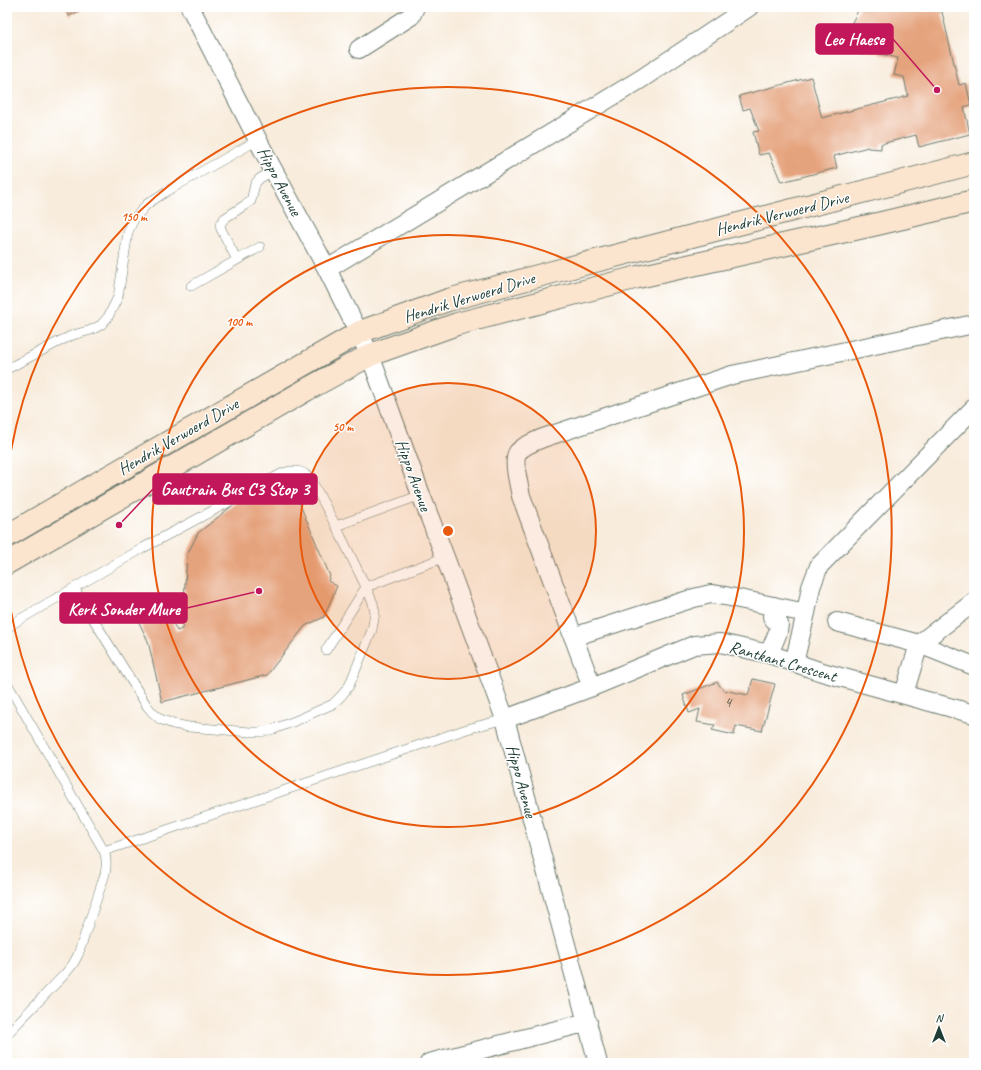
<svg xmlns="http://www.w3.org/2000/svg" width="981" height="1070" font-family="Caveat,sans-serif">
	<style>
		.building { fill: #e5a37d }
		.lines { fill: none; stroke-linecap: round; stroke-linejoin: round }
		.lane-casing { stroke: #6b7a6f; stroke-width: 10 }
		.street-casing { stroke: #6b7a6f; stroke-width: 20 }
		.secondary-casing { stroke: #6b7a6f; stroke-width: 24 }
		.lane { stroke: #fff; stroke-width: 9 }
		.street { stroke: #fff; stroke-width: 18 }
		.secondary { stroke: #fce5cf; stroke-width: 22 }
		.ring { fill: none; stroke: #e8590c; stroke-width: 2 }
		.labels { text-anchor: middle; stroke-width: 3; stroke-linejoin: round; paint-order: stroke }
		.number-label { font-size: 15px; fill: #505646 }
		.street-label { font-size: 17px; fill: #1f3d34; stroke: #fff }
		.centre { fill: #e8590c; stroke: #fff; stroke-width: 2 }
		.ring-label { font-size: 12px; text-anchor: middle; font-weight: bold; fill: #e8590c; stroke: #fff; stroke-width: 3; stroke-linejoin: round; paint-order: stroke }
		.leader { fill: none; stroke: #c2185b; stroke-width: 1.5 }
		.callout-dot { fill: #c2185b; stroke: #fff; stroke-width: 1.5 }
		.callout { fill: #c2185b; stroke: #c2185b; stroke-width: 1.5 }
		.callout-label { font-size: 18px; text-anchor: middle; font-weight: bold; fill: #fff }
	</style>
	<rect width="100%" height="100%" fill="#fff"/>
	<filter id="ink" filterUnits="userSpaceOnUse"><feTurbulence type="fractalNoise" baseFrequency=".025" numOctaves="2"/><feDisplacementMap in="SourceGraphic" scale="8" xChannelSelector="R" yChannelSelector="G"/><feConvolveMatrix kernelMatrix="1 2 1 2 8 2 1 2 1" color-interpolation-filters="sRGB"/></filter>
	<filter id="wash" filterUnits="userSpaceOnUse"><feTurbulence type="fractalNoise" baseFrequency=".012" numOctaves="4" result="noise"/><feDisplacementMap in="SourceGraphic" scale="16" xChannelSelector="R" yChannelSelector="G"/><feGaussianBlur stdDeviation="0.9" result="paint"/><feColorMatrix in="noise" values="0 0 0 0 0 0 0 0 0 0 0 0 0 0 0 0 0 1.4 0 .05"/><feComposite in="paint" operator="in"/></filter>
	<g filter="url(#wash)">
		<rect width="100%" height="100%" fill="#f8ecdc"/>
		<g id="blocks">
			<path class="building" d="M 65,7 L 87,7 L 69,16 Z
				M 860,7 L 922,7 L 942,12 L 959,85 L 966,83 L 971,105 L 964,107 L 970,134 L 919,147 L 916,135 L 881,144 L 881,149 L 868,148 L 868,147 L 834,156 L 837,168 L 781,182 L 769,153 L 759,155 L 753,132 L 759,131 L 750,108 L 743,110 L 739,96 L 811,77 L 822,118 L 908,96 L 904,77 L 894,75 L 898,58 L 840,45 Z
				M 291,483 L 330,576 L 328,581 L 337,586 L 324,617 L 305,626 L 267,675 L 162,702 L 148,641 L 134,612 L 160,596 L 177,631 L 182,629 L 187,555 L 198,533 L 242,498 L 261,487 Z
				M 753,679 L 775,684 L 762,731 L 736,726 L 734,735 L 712,730 L 715,725 L 697,722 L 700,709 L 689,713 L 683,695 L 717,682 L 723,690 L 748,695 Z"/>
		</g>
	</g>
	<g filter="url(#ink)">
		<use href="#blocks" fill-opacity="0" stroke="#6b7a6f" stroke-width="1"/>
		<g class="lines">
			<g class="lane-casing">
				<path id="lane" d="M 237,260 L 221,229 L 220,224 L 225,218 L 251,201 L 255,184 L 259,179 L 274,170
					M 191,286 L 260,247
					M 7,369 L 60,341 L 73,335 L 91,330 L 101,325 L 108,317 L 118,297 L 128,232 L 134,219 L 147,204 L 167,191 L 258,140
					M 336,526 L 421,495
					M 7,628 L 17,621 L 143,548 L 283,473 L 290,471 L 298,471 L 305,474 L 314,485 L 336,526 L 366,587 L 373,603 L 375,613 L 372,630 L 349,686 L 342,695 L 333,704 L 295,721 L 274,729 L 261,732 L 250,732 L 189,727 L 173,724 L 160,719 L 153,713 L 147,706 L 74,588
					M 326,650 L 366,587 L 445,557
					M 7,683 L 104,851 C 107,859 107,865 105,874 L 78,955 L 73,964 L 65,974 L 7,1034
					M 104,851 L 467,729 L 505,719"/>
			</g>
			<g class="street-casing">
				<path id="street" d="M 190,7 L 269,162 L 327,269 L 370,355 L 421,495 L 445,557 L 505,719 L 598,1063
					M 359,49 L 411,16 L 415,7
					M 327,269 L 641,79 L 749,7
					M 837,622 L 919,644 L 974,602
					M 573,637 L 694,598 L 711,594 L 725,596 L 806,613
					M 769,654 L 778,632 L 779,624 C 770,617 771,617 774,606
					M 794,663 L 806,613 L 811,587 L 819,566 L 974,408
					M 592,687 L 521,496 C 519,485 512,460 518,452 C 524,445 536,441 543,438 L 732,375 L 974,324
					M 904,694 L 919,644 L 974,666
					M 505,719 L 592,687 L 694,645 L 720,643 L 769,654 L 822,672 L 974,714
					M 429,1063 L 588,1022"/>
			</g>
			<g class="secondary-casing">
				<path id="secondary" d="M 7,536 L 101,481 L 360,332 L 448,300 L 549,273 L 974,163
					M 7,563 L 306,390 L 370,355 L 457,324 L 638,277 L 873,225 L 974,201"/>
			</g>
			<use href="#lane" class="lane"/>
			<use href="#street" class="street"/>
			<use href="#secondary" class="secondary"/>
		</g>
	</g>
	<circle cx="448" cy="531" r="148" fill="#e8590c" fill-opacity=".12"/>
	<g class="ring">
		<circle cx="448" cy="531" r="148"/>
		<circle cx="448" cy="531" r="296"/>
		<path d="M7 477A444 444 0 1 1 7 585"/>
	</g>
	<g class="labels">
		<g class="number-label">
			<text x="728" y="707">4</text>
		</g>
		<g class="street-label">
			<text transform="translate(280 181) rotate(62)" y="6">Hippo Avenue</text>
			<text transform="translate(782 213) rotate(-14)" y="6">Hendrik Verwoerd Drive</text>
			<text transform="translate(469 297) rotate(-17)" y="6">Hendrik Verwoerd Drive</text>
			<text transform="translate(178 436) rotate(-30)" y="6">Hendrik Verwoerd Drive</text>
			<text transform="translate(414 475) rotate(70)" y="6">Hippo Avenue</text>
			<text transform="translate(783 661) rotate(16)" y="6">Rantkant Crescent</text>
			<text transform="translate(522 781) rotate(75)" y="6">Hippo Avenue</text>
		</g>
	</g>
	<circle cx="448" cy="531" r="6" class="centre"/>
	<g class="ring-label">
		<text x="134" y="221">150 m</text>
		<text x="239" y="326">100 m</text>
		<text x="343" y="431">50 m</text>
	</g>
	<path class="leader" d="M937 90L893 39M119 525L153 489M259 591L187 608"/>
	<g class="callout-dot">
		<circle cx="937" cy="90" r="4"/>
		<circle cx="119" cy="525" r="4"/>
		<circle cx="259" cy="591" r="4"/>
	</g>
	<g class="callout">
		<rect x="816" y="24" width="77" height="30" rx="4"/>
		<rect x="153" y="474" width="164" height="30" rx="4"/>
		<rect x="60" y="593" width="127" height="30" rx="4"/>
	</g>
	<g class="callout-label">
		<text x="854" y="45">Leo Haese</text>
		<text x="235" y="495">Gautrain Bus C3 Stop 3</text>
		<text x="124" y="615">Kerk Sonder Mure</text>
	</g>
	<rect width="981" height="1070" fill="none" stroke="#fff" stroke-width="24"/>
	<g transform="translate(939 1028)" stroke="#ffffff" stroke-width="3" paint-order="stroke">
	<path d="M0-3L7 15L0 10L-7 15Z" fill="#1f3d34"/>
	<text y="-6" font-size="11" font-weight="bold" text-anchor="middle" fill="#1f3d34">N</text>
	</g>
</svg>
